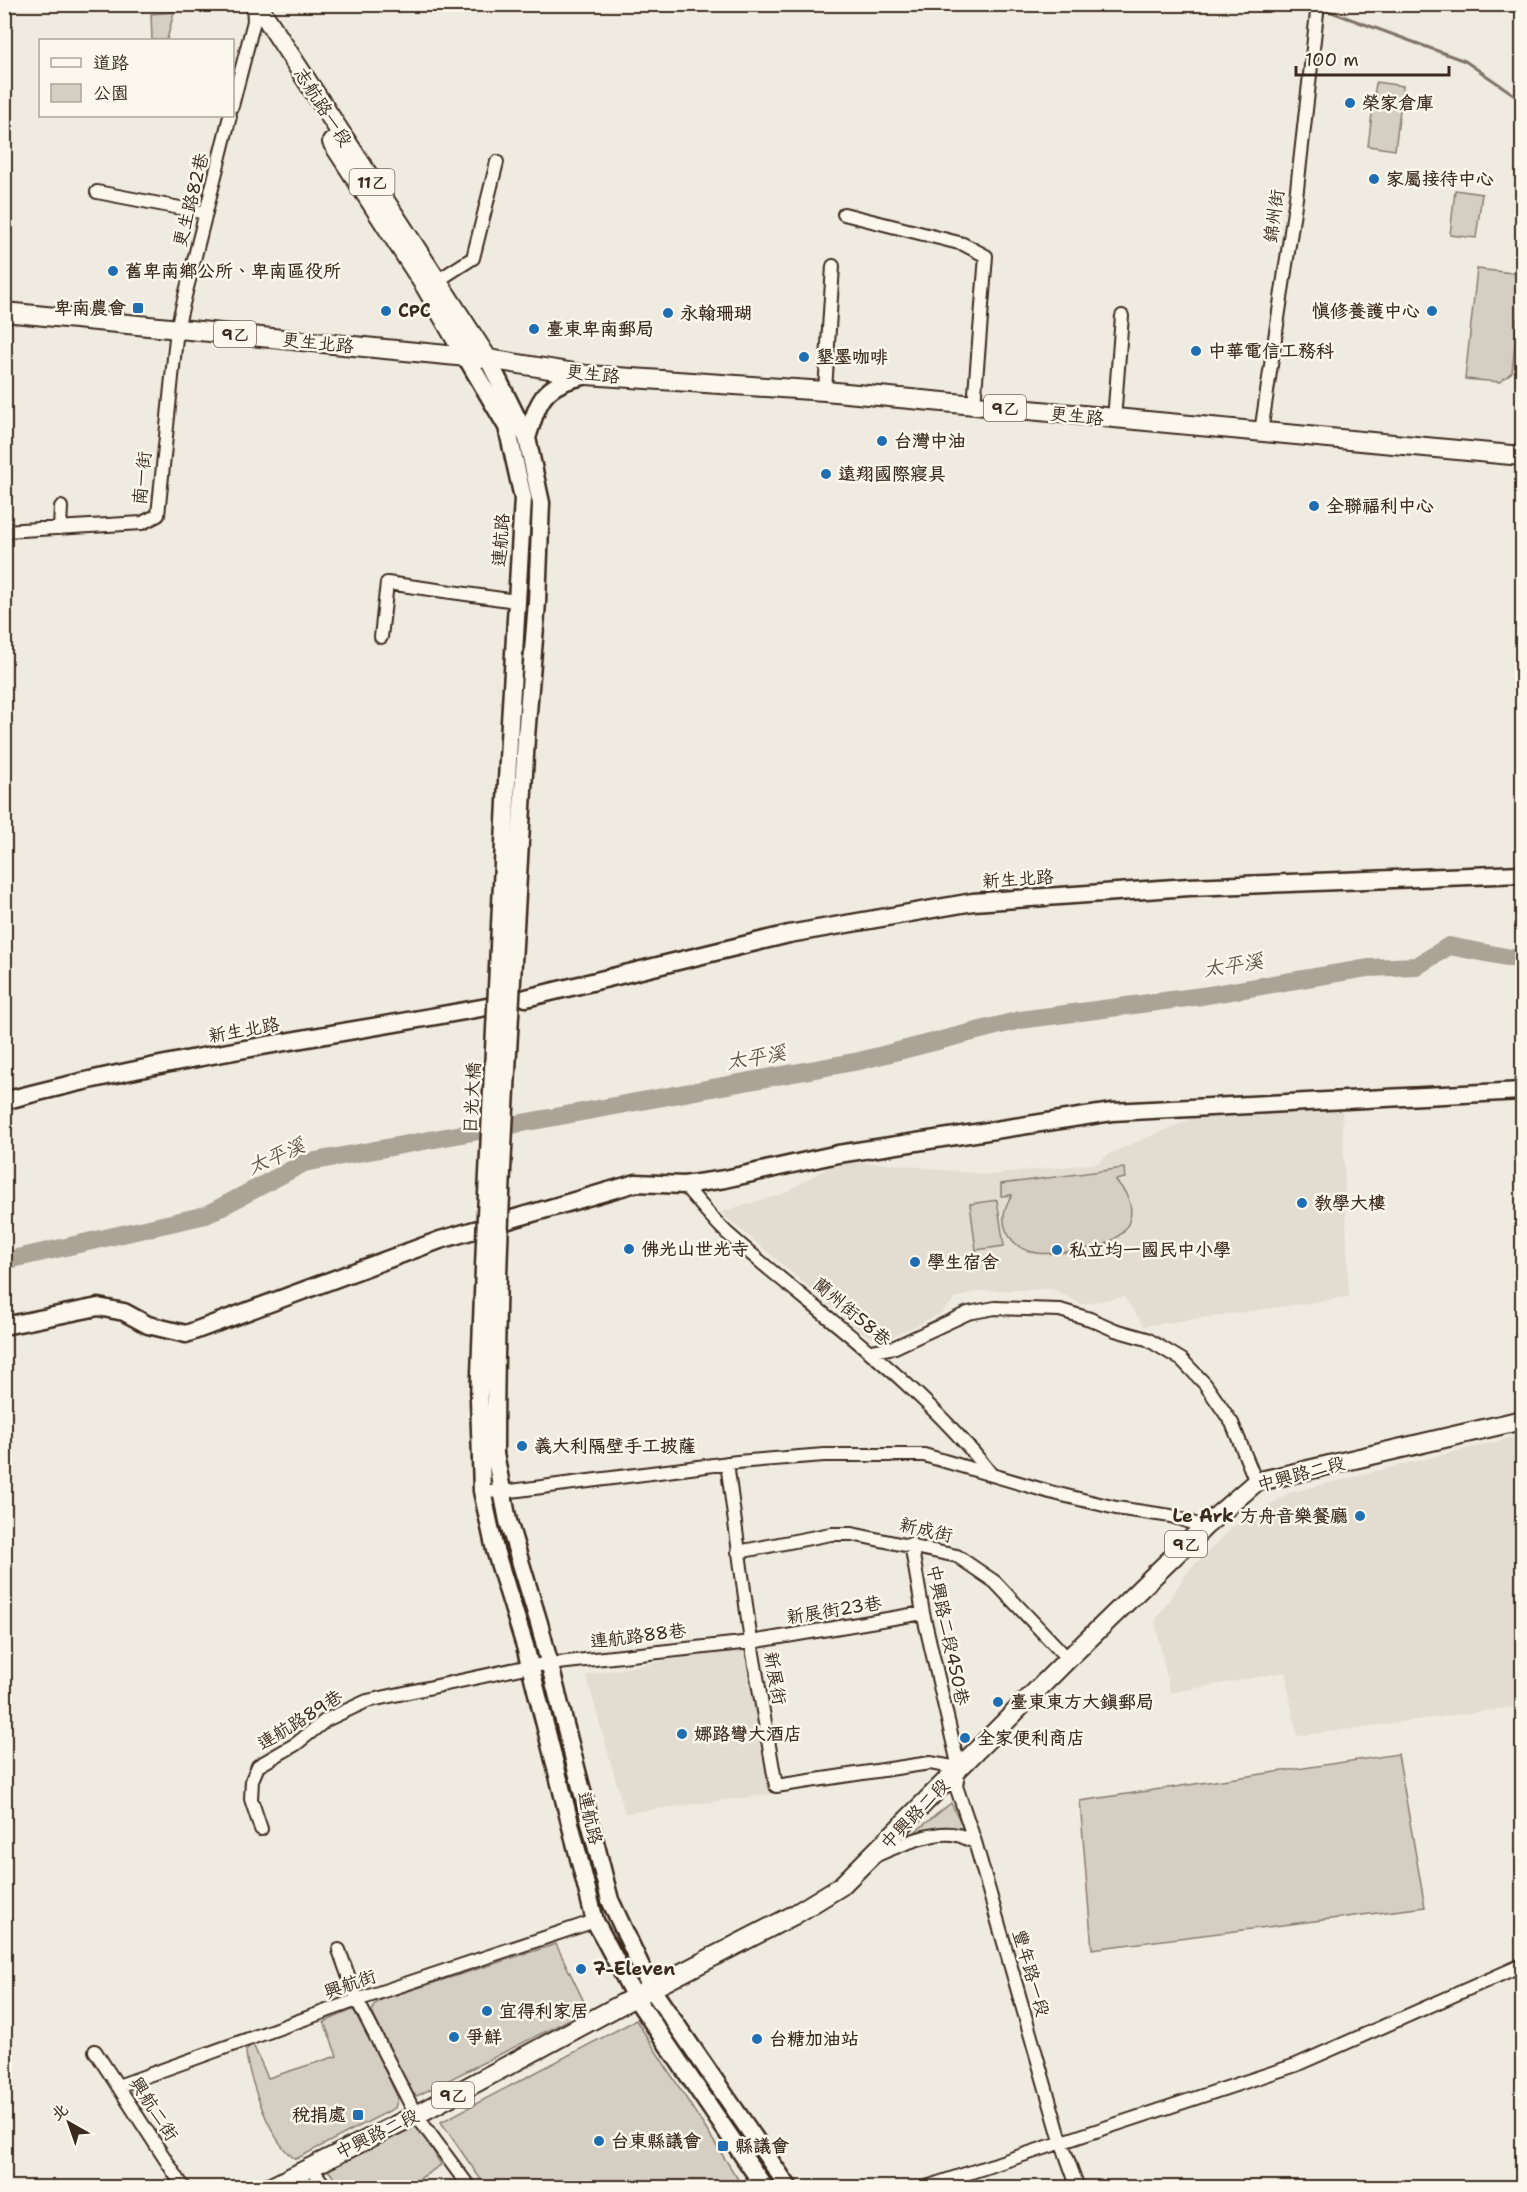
<svg xmlns="http://www.w3.org/2000/svg" width="1527" height="2192" font-family="'Shantell Sans','LXGW WenKai TC',sans-serif">
	<style>
		.built { fill: #e2dcd1 }
		.green { fill: #d5cec3; stroke: #887c70; stroke-width: 1.5 }
		.lines { fill: none; stroke-linecap: round; stroke-linejoin: round }
		.stream { stroke: #7f7367; stroke-width: 3 }
		.river { stroke: #aca397; stroke-width: 18 }
		.street-casing { stroke: #3b2a1e; stroke-width: 16 }
		.secondary-casing { stroke: #3b2a1e; stroke-width: 21 }
		.primary-casing { stroke: #3b2a1e; stroke-width: 22 }
		.street { stroke: #fbf7ec; stroke-width: 12 }
		.secondary { stroke: #fbf7ec; stroke-width: 16 }
		.primary { stroke: #fbf7ec; stroke-width: 18 }
		.secondary-bridge-casing { stroke: #3b2a1e; stroke-width: 21; stroke-linecap: butt }
		.secondary-bridge { stroke: #fbf7ec; stroke-width: 16 }
		.poi-dot { fill: #1f6fb2; stroke: #fbf7ec; stroke-width: 2 }
		.labels { text-anchor: middle; stroke-width: 5; stroke-linejoin: round; paint-order: stroke }
		.shield { fill: #fbf7ec; stroke: #75685c; stroke-width: 1.5 }
		.shield-label { font-size: 16px; font-weight: bold; fill: #3b2a1e }
		.poi-label { font-size: 18px; font-weight: bold; fill: #3b2a1e; stroke: #fbf7ec; text-anchor: start }
		.street-label { font-size: 18px; fill: #3b2a1e; stroke: #fbf7ec }
		.water-label { font-size: 20px; font-style: italic; fill: #635448; stroke: #fbf7ec }
	</style>
	<rect width="100%" height="100%" fill="#f0ebe0"/>
	<filter id="ink" filterUnits="userSpaceOnUse"><feTurbulence type="fractalNoise" baseFrequency=".0167" numOctaves="2"/><feDisplacementMap in="SourceGraphic" scale="12" xChannelSelector="R" yChannelSelector="G"/><feConvolveMatrix kernelMatrix="1 2 1 2 8 2 1 2 1" color-interpolation-filters="sRGB"/></filter>
	<g filter="url(#ink)">
		<path class="built" d="M 1342,1107 L 1349,1297 L 1144,1326 L 1124,1297 L 1081,1304 L 1052,1289 L 980,1291 L 956,1298 L 940,1314 L 889,1338 L 876,1339 L 862,1332 L 720,1212 L 783,1194 L 837,1162 L 893,1164 L 989,1175 L 1098,1163 L 1109,1154 L 1195,1117 Z
			M 1522,1435 L 1522,1706 L 1297,1736 L 1285,1672 L 1170,1693 L 1155,1621 L 1189,1570 L 1233,1527 L 1289,1493 Z
			M 743,1647 L 772,1794 L 625,1813 L 586,1675 Z"/>
		<path class="green" d="M 174,12 L 167,40 L 152,40 L 151,14 Z
			M 1376,82 L 1403,86 L 1395,150 L 1368,146 Z
			M 1455,190 L 1482,194 L 1476,238 L 1450,235 Z
			M 1477,269 L 1522,274 L 1512,372 L 1500,382 L 1465,379 Z
			M 1124,1168 L 1125,1178 L 1115,1180 C 1139,1204 1136,1230 1104,1245 C 1073,1250 1022,1268 1006,1230 C 1001,1217 1005,1207 1012,1195 L 1001,1196 L 1001,1184 Z
			M 997,1200 L 1004,1246 L 976,1250 L 970,1204 Z
			M 1398,1754 L 1425,1907 L 1092,1949 L 1080,1801 Z
			M 951,1803 L 965,1831 L 959,1830 L 910,1836 Z
			M 556,1944 L 588,2010 L 417,2096 L 411,2092 L 372,2012 L 374,2005 L 383,1999 Z
			M 352,2010 L 358,2014 L 398,2098 L 395,2108 L 296,2159 C 273,2148 247,2076 246,2051 L 252,2042 L 268,2078 L 337,2056 L 324,2022 Z
			M 636,2020 L 743,2187 L 486,2187 L 441,2122 Z
			M 418,2124 L 441,2165 L 407,2187 L 341,2187 L 328,2170 Z"/>
		<g class="lines">
			<path class="stream" d="M 1326,10 L 1465,61 L 1522,100"/>
			<path class="river" d="M 4,1261 L 206,1215 L 304,1163 L 859,1061 L 1020,1020 L 1202,996 L 1368,968 L 1417,966 L 1449,946 L 1522,960"/>
			<g class="street-casing">
				<path id="street" d="M 232,106 L 254,21 L 253,4
					M 4,133 L 4,145
					M 97,192 L 206,213
					M 844,214 L 963,244 L 986,256 L 974,405
					M 437,281 L 473,258 L 497,162
					M 825,391 L 833,266
					M 1114,420 L 1122,316
					M 1261,432 L 1296,198 L 1318,4
					M 60,528 L 61,507
					M 4,531 L 142,523 L 158,515 L 177,328 L 230,116
					M 381,637 L 387,583 L 516,601
					M 684,1185 C 698,1201 712,1219 727,1233 C 816,1312 917,1379 991,1474
					M 872,1351 L 895,1347 L 968,1313 L 995,1308 L 1060,1310 L 1090,1319 L 1115,1330 L 1147,1339 L 1182,1360 L 1205,1384 L 1232,1423 L 1256,1482
					M 727,1463 L 751,1642 L 776,1786 L 930,1763 L 959,1768
					M 482,1491 L 503,1492 L 737,1462 L 824,1455 L 924,1455 L 1050,1492 L 1116,1508 L 1171,1516 L 1204,1527
					M 911,1544 L 923,1613 L 959,1768 L 956,1786 L 975,1842 L 1061,2141 L 1078,2188
					M 738,1552 L 831,1534 L 852,1534 L 957,1556 L 995,1582 L 1068,1659
					M 261,1829 L 251,1799 L 252,1780 L 258,1766 L 296,1744 L 326,1720 L 367,1701 L 530,1666 L 751,1642 L 923,1613
					M 877,1855 C 897,1846 936,1829 957,1835 C 963,1836 969,1840 975,1842
					M 339,1950 L 357,2000 L 416,2115 L 470,2188
					M 95,2051 L 184,2188
					M 118,2086 L 357,2000 L 595,1921
					M 311,2167 L 326,2188
					M 923,2188 L 1296,2065 L 1522,1965"/>
			</g>
			<g class="secondary-casing">
				<path id="secondary" d="M 466,357 L 507,427 L 523,498 L 509,740
					M 488,359 L 527,438 L 541,503 L 537,602 L 526,737
					M 527,438 C 539,400 542,385 584,376
					M 526,998 L 789,934 L 973,902 L 1189,887 L 1522,874
					M 4,1101 C 164,1058 330,1036 492,1006
					M 4,1326 L 98,1307 L 124,1312 L 148,1325 L 186,1334 L 440,1240 L 636,1183 L 684,1185 L 725,1179 L 838,1154 L 1112,1112 L 1522,1091
					M 495,1454 L 508,1521 L 539,1623 L 610,1900 L 651,1988 L 789,2188
					M 481,1459 L 482,1491 L 495,1550 L 525,1646 L 595,1921 L 635,1997 L 765,2188"/>
			</g>
			<g class="primary-casing">
				<path id="primary" d="M 257,4 L 488,359
					M 332,142 L 425,286 L 466,357
					M 4,312 L 488,359 L 587,375 L 825,391 L 1522,456
					M 269,2188 L 416,2115 L 635,1997 L 794,1915 L 841,1886 L 1068,1659 L 1204,1527 L 1256,1482 L 1522,1420"/>
			</g>
			<use href="#street" class="street"/>
			<use href="#secondary" class="secondary"/>
			<use href="#primary" class="primary"/>
			<g class="secondary-bridge-casing">
				<path id="secondary-bridge" d="M 495,1454 C 495,1215 513,976 526,737
					M 481,1459 L 479,1400 L 486,1215 L 509,740"/>
			</g>
			<use href="#secondary-bridge" class="secondary-bridge"/>
		</g>
	</g>
	<g class="poi-dot">
		<circle cx="1350" cy="103" r="6"/>
		<circle cx="1374" cy="179" r="6"/>
		<circle cx="113" cy="271" r="6"/>
		<rect x="132" y="302" width="12" height="12" rx="3"/>
		<circle cx="386" cy="311" r="6"/>
		<circle cx="1432" cy="311" r="6"/>
		<circle cx="668" cy="313" r="6"/>
		<circle cx="534" cy="329" r="6"/>
		<circle cx="1196" cy="351" r="6"/>
		<circle cx="804" cy="357" r="6"/>
		<circle cx="882" cy="441" r="6"/>
		<circle cx="826" cy="474" r="6"/>
		<circle cx="1314" cy="506" r="6"/>
		<circle cx="1302" cy="1203" r="6"/>
		<circle cx="629" cy="1249" r="6"/>
		<circle cx="1057" cy="1250" r="6"/>
		<circle cx="915" cy="1262" r="6"/>
		<circle cx="522" cy="1446" r="6"/>
		<circle cx="1360" cy="1516" r="6"/>
		<circle cx="998" cy="1702" r="6"/>
		<circle cx="682" cy="1734" r="6"/>
		<circle cx="965" cy="1738" r="6"/>
		<circle cx="581" cy="1969" r="6"/>
		<circle cx="487" cy="2011" r="6"/>
		<circle cx="454" cy="2037" r="6"/>
		<circle cx="757" cy="2039" r="6"/>
		<rect x="352" y="2109" width="12" height="12" rx="3"/>
		<circle cx="599" cy="2141" r="6"/>
		<rect x="717" y="2140" width="12" height="12" rx="3"/>
	</g>
	<g class="labels">
		<g class="shield">
			<rect x="349.5" y="169" width="45" height="26" rx="4.5"/>
			<rect x="214" y="321" width="42" height="26" rx="4.5"/>
			<rect x="984" y="395" width="42" height="26" rx="4.5"/>
			<rect x="1165" y="1531" width="42" height="26" rx="4.5"/>
			<rect x="432" y="2082" width="42" height="26" rx="4.5"/>
		</g>
		<g class="shield-label">
			<text x="372" y="188">11乙</text>
			<text x="235" y="340">9乙</text>
			<text x="1005" y="414">9乙</text>
			<text x="1186" y="1550">9乙</text>
			<text x="453" y="2101">9乙</text>
		</g>
		<g class="poi-label">
			<text x="1362" y="109">榮家倉庫</text>
			<text x="1386" y="185">家屬接待中心</text>
			<text x="125" y="277">舊卑南鄉公所、卑南區役所</text>
			<text x="126" y="314" text-anchor="end">卑南農會</text>
			<text x="398" y="317">CPC</text>
			<text x="1420" y="317" text-anchor="end">慎修養護中心</text>
			<text x="680" y="319">永翰珊瑚</text>
			<text x="546" y="335">臺東卑南郵局</text>
			<text x="1208" y="357">中華電信工務科</text>
			<text x="816" y="363">墾墨咖啡</text>
			<text x="894" y="447">台灣中油</text>
			<text x="838" y="480">遠翔國際寢具</text>
			<text x="1326" y="512">全聯福利中心</text>
			<text x="1314" y="1209">教學大樓</text>
			<text x="641" y="1255">佛光山世光寺</text>
			<text x="1069" y="1256">私立均一國民中小學</text>
			<text x="927" y="1268">學生宿舍</text>
			<text x="534" y="1452">義大利隔壁手工披薩</text>
			<text x="1348" y="1522" text-anchor="end">Le Ark 方舟音樂餐廳</text>
			<text x="1010" y="1708">臺東東方大鎮郵局</text>
			<text x="694" y="1740">娜路彎大酒店</text>
			<text x="977" y="1744">全家便利商店</text>
			<text x="593" y="1975">7-Eleven</text>
			<text x="499" y="2017">宜得利家居</text>
			<text x="466" y="2043">爭鮮</text>
			<text x="769" y="2045">台糖加油站</text>
			<text x="346" y="2121" text-anchor="end">稅捐處</text>
			<text x="611" y="2147">台東縣議會</text>
			<text x="735" y="2152">縣議會</text>
		</g>
		<g class="street-label">
			<text transform="translate(323 107) rotate(57)" y="6">志航路一段</text>
			<text transform="translate(191 200) rotate(-76)" y="6">更生路82巷</text>
			<text transform="translate(1274 216) rotate(-82)" y="6">錦州街</text>
			<text transform="translate(318 343) rotate(6)" y="6">更生北路</text>
			<text transform="translate(593 374) rotate(6)" y="6">更生路</text>
			<text transform="translate(1077 416) rotate(6)" y="6">更生路</text>
			<text transform="translate(142 478) rotate(-84)" y="6">南一街</text>
			<text transform="translate(501 540) rotate(-86)" y="6">連航路</text>
			<text transform="translate(1018 879) rotate(-4)" y="6">新生北路</text>
			<text transform="translate(244 1030) rotate(-10)" y="6">新生北路</text>
			<text transform="translate(472 1098) rotate(-87)" y="6">日光大橋</text>
			<text transform="translate(852 1312) rotate(40)" y="6">蘭州街58巷</text>
			<text transform="translate(1301 1474) rotate(-15)" y="6">中興路二段</text>
			<text transform="translate(926 1530) rotate(13)" y="6">新成街</text>
			<text transform="translate(834 1610) rotate(-9)" y="6">新展街23巷</text>
			<text transform="translate(948 1635) rotate(78)" y="6">中興路二段450巷</text>
			<text transform="translate(638 1636) rotate(-7)" y="6">連航路88巷</text>
			<text transform="translate(775 1678) rotate(80)" y="6">新展街</text>
			<text transform="translate(300 1720) rotate(-32)" y="6">連航路89巷</text>
			<text transform="translate(915 1814) rotate(-46)" y="6">中興路二段</text>
			<text transform="translate(590 1818) rotate(76)" y="6">連航路</text>
			<text transform="translate(1031 1973) rotate(74)" y="6">豐年路一段</text>
			<text transform="translate(350 1984) rotate(-19)" y="6">興航街</text>
			<text transform="translate(154 2109) rotate(57)" y="6">興航二街</text>
			<text transform="translate(377 2134) rotate(-26)" y="6">中興路二段</text>
		</g>
		<g class="water-label">
			<text transform="translate(1233 965) rotate(-9)" y="7">太平溪</text>
			<text transform="translate(756 1057) rotate(-10)" y="7">太平溪</text>
			<text transform="translate(276 1156) rotate(-24)" y="7">太平溪</text>
		</g>
	</g>
	<rect width="1527" height="2192" fill="none" stroke="#fbf7ec" stroke-width="24"/>
	<rect x="12" y="12" width="1503" height="2168" fill="none" stroke="#3b2a1e" stroke-width="2" filter="url(#ink)"/>
	<rect x="39" y="39" width="195" height="78" fill="#fbf7ec" stroke="#aea59a" stroke-width="1.5"/>
	<rect x="51" y="58" width="30" height="9" fill="#fbf7ec" stroke="#aea59a" stroke-width="1.5"/>
	<text x="93" y="69" font-size="18" fill="#3b2a1e">道路</text>
	<rect x="51" y="84" width="30" height="18" fill="#d5cec3" stroke="#aea59a" stroke-width="1.5"/>
	<text x="93" y="99" font-size="18" fill="#3b2a1e">公園</text>
	<g transform="translate(69 2123) rotate(320)" stroke="#fbf7ec" stroke-width="4.5" paint-order="stroke">
	<path d="M0-4.5L10 22L0 15L-10 22Z" fill="#3b2a1e"/>
	<text y="-9" font-size="16" font-weight="bold" text-anchor="middle" fill="#3b2a1e">北</text>
	</g>
	<path d="M1296 66v9h153v-9" fill="none" stroke="#3b2a1e" stroke-width="3"/>
	<text x="1305" y="66" font-size="18" fill="#3b2a1e" stroke="#fbf7ec" stroke-width="4.5" paint-order="stroke">100 m</text>
</svg>
